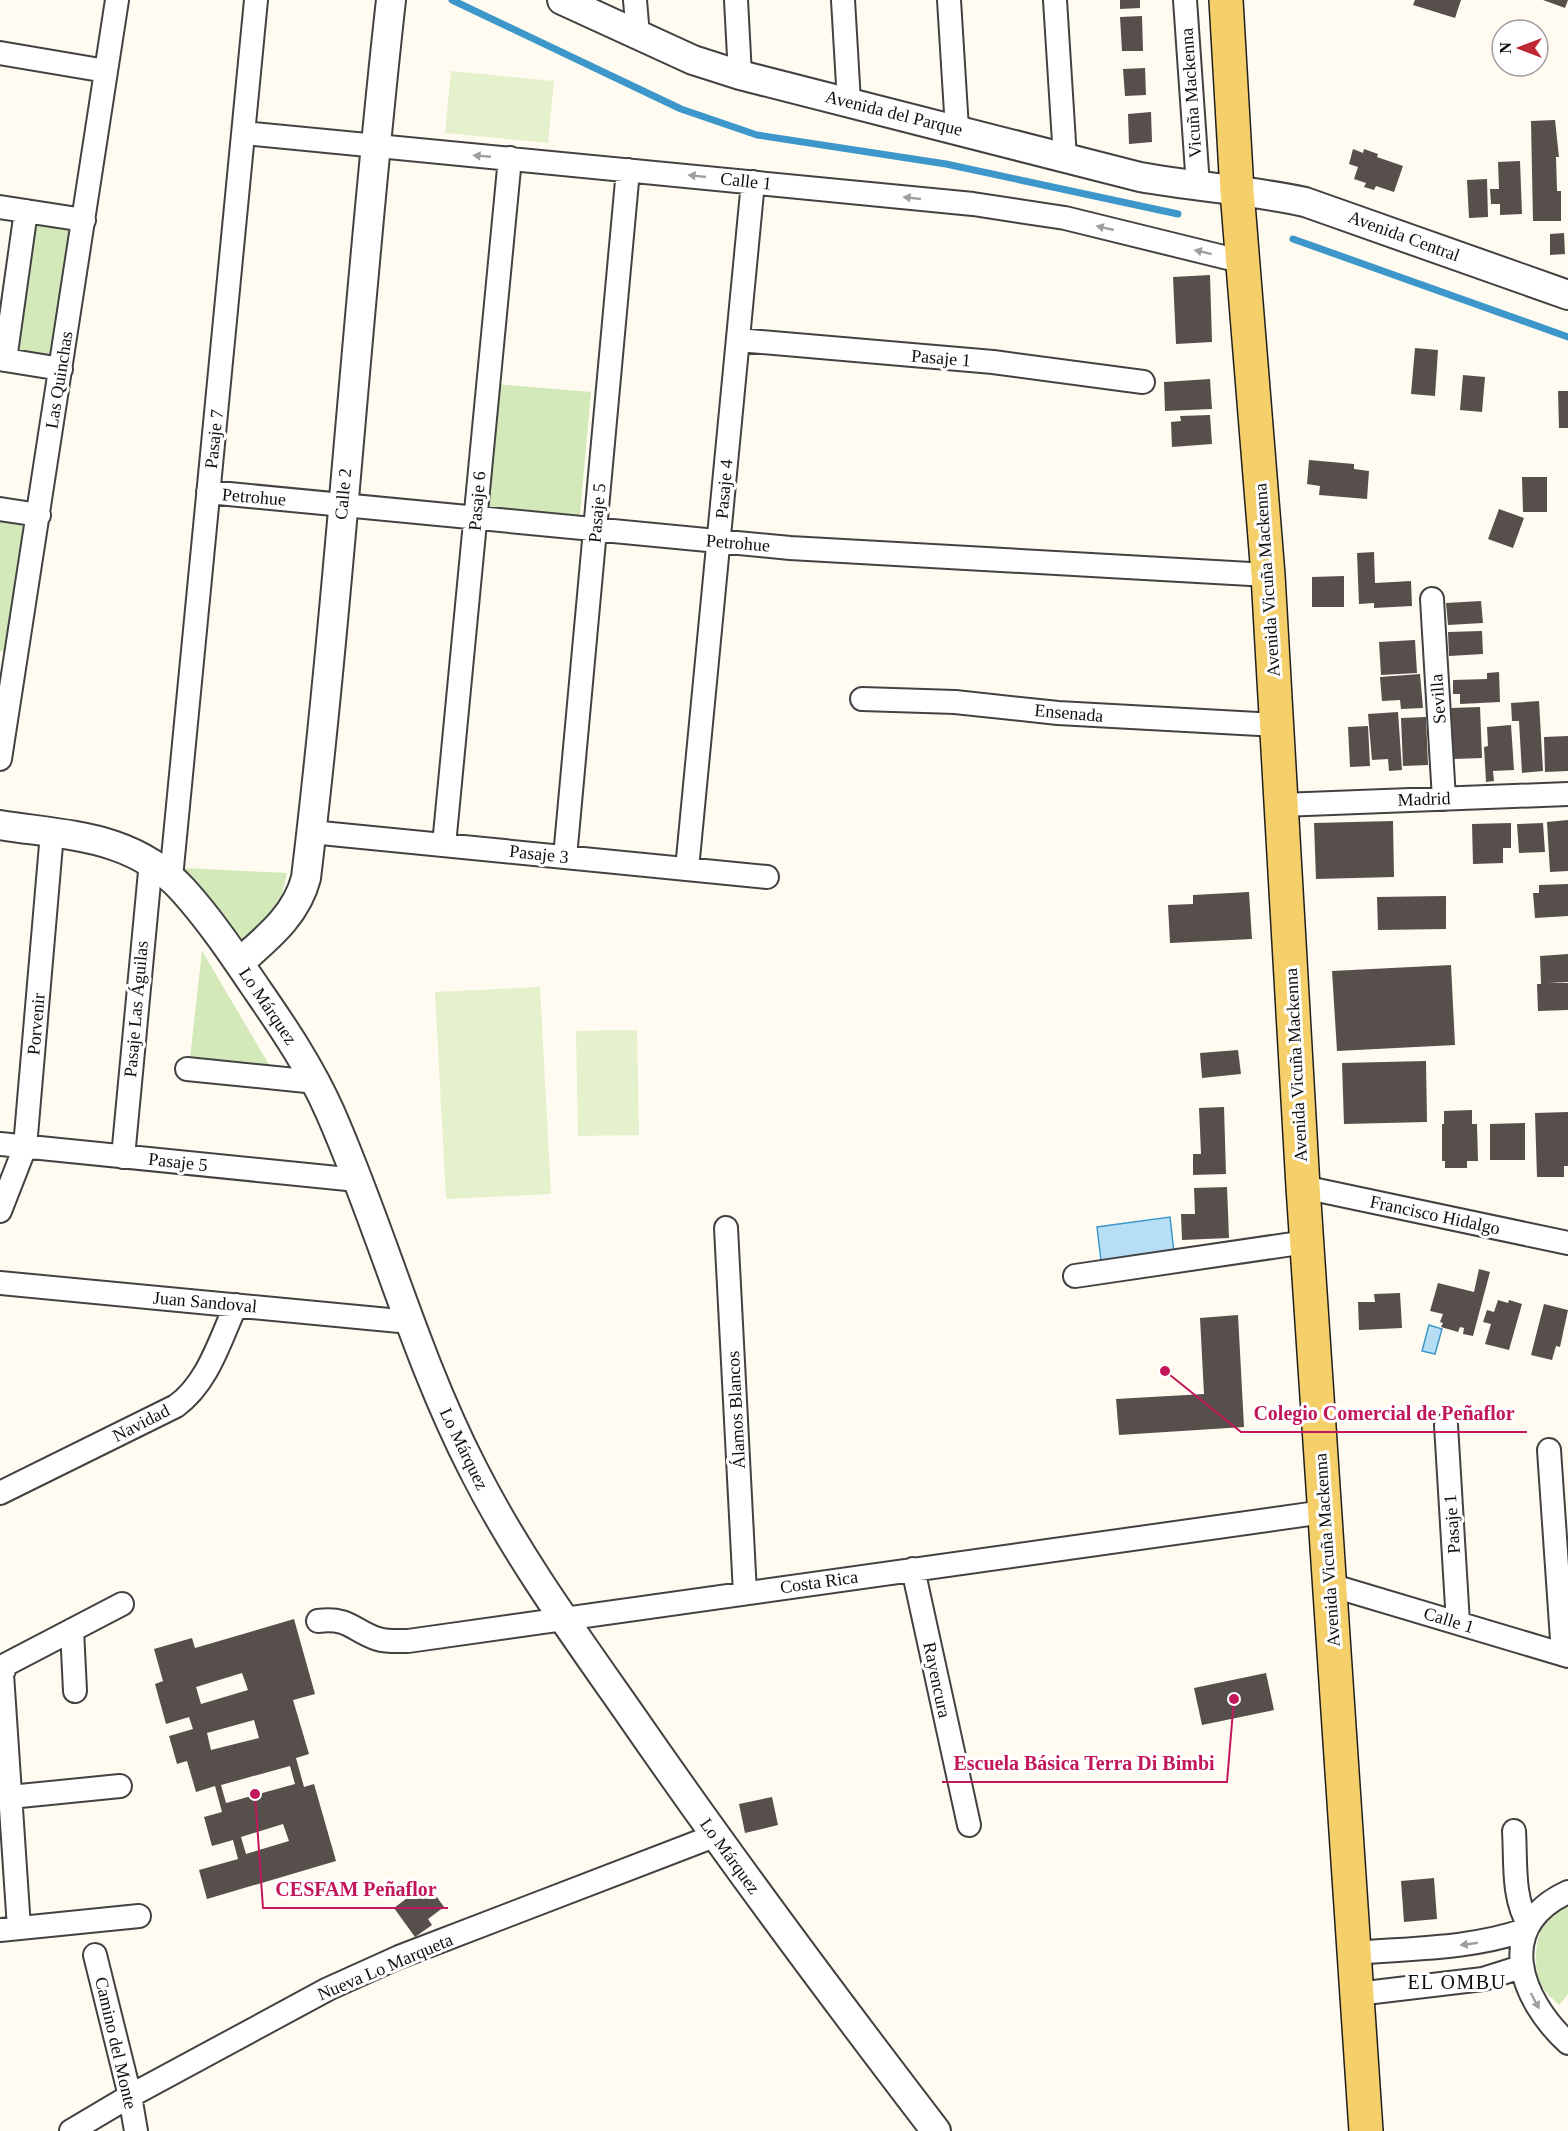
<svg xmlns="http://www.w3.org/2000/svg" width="1568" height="2131" font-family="Georgia,serif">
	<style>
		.green { fill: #d4e9ba }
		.pitch { fill: #e5f0cc }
		.water { fill: #b6dff5; stroke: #3e97cb; stroke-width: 1.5 }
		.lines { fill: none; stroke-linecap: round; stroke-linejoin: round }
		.stream { stroke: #3e97cb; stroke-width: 7 }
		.building { fill: #574f4b; fill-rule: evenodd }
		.minor-casing { stroke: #424242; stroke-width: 26 }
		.tertiary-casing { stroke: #424242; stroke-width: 32 }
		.primary-casing { stroke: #202020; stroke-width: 36 }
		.minor { stroke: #fff; stroke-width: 22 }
		.tertiary { stroke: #fff; stroke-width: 28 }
		.primary { stroke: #f5cf6a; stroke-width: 33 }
		.oneway { fill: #9f9f9f }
		.labels { text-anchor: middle; stroke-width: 6; stroke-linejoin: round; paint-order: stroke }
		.street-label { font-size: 18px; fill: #0f0f0f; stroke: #fff }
		.neighbourhood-label { font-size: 20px; letter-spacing: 1.5px; fill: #0f0f0f; stroke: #fff }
		.leader { fill: none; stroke: #c2185b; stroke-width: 2 }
		.callout-dot { fill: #c2185b; stroke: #fff; stroke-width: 2 }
		.callout-label { font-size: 20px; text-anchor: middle; font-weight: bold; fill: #c2185b; stroke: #fff; stroke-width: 6; stroke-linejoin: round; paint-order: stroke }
	</style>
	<rect width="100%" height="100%" fill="#fffbf0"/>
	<path class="green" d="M 32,222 L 74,227 L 54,360 L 11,354 Z
		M 496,384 L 591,392 L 580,515 L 486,507 Z
		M 0,519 L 29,523 L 11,652 L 0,651 Z
		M 184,868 L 287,873 L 278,910 L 241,946 Z
		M 202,951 L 270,1066 L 190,1058 Z
		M 1568,1901 L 1568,1994 L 1559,2005 C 1554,2000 1547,1994 1543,1988 C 1531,1968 1535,1933 1549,1915 C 1554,1910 1562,1905 1568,1901 Z"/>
	<path class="pitch" d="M 451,71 L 554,81 L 548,143 L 445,133 Z
		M 540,987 L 551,1194 L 446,1199 L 435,992 Z
		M 637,1030 L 639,1135 L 578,1136 L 576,1031 Z"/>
	<path class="water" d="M 1170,1217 L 1174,1252 L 1101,1261 L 1097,1227 Z
		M 1429,1325 L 1442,1329 L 1435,1354 L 1422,1351 Z"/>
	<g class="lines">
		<path class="stream" d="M 452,0 L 681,109 L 757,135 L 946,164 L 1178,214
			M 1293,239 L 1568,337"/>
	</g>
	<path class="building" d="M 1120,0 L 1140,0 L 1140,8 L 1120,9 Z
		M 1415,0 L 1461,0 L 1455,18 L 1413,5 Z
		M 1543,0 L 1568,0 L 1565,8 Z
		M 1142,16 L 1143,51 L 1122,51 L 1120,17 Z
		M 1145,68 L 1146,95 L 1125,96 L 1123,69 Z
		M 1151,112 L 1152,142 L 1129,144 L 1128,114 Z
		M 1555,120 L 1559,157 L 1556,157 L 1557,191 L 1561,191 L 1561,221 L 1533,221 L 1531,121 Z
		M 1353,149 L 1363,153 L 1364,149 L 1378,154 L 1377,157 L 1403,166 L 1394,192 L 1376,186 L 1374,190 L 1364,187 L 1366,183 L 1354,179 L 1358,167 L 1349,164 Z
		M 1520,161 L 1522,214 L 1500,215 L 1500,204 L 1491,204 L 1490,189 L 1499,189 L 1498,162 Z
		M 1487,179 L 1488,217 L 1469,218 L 1467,180 Z
		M 1564,233 L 1565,254 L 1550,255 L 1550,234 Z
		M 1210,275 L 1212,342 L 1176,344 L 1173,277 Z
		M 1415,348 L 1438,350 L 1435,396 L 1411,394 Z
		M 1463,375 L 1485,377 L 1482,412 L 1460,410 Z
		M 1210,379 L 1212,409 L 1165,411 L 1164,382 Z
		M 1558,391 L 1568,391 L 1568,428 L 1559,428 Z
		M 1210,415 L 1212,444 L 1172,447 L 1171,422 L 1181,421 L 1180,416 Z
		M 1309,460 L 1354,464 L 1354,469 L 1369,471 L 1367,499 L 1319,495 L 1320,486 L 1307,484 Z
		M 1522,477 L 1547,477 L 1547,512 L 1523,512 Z
		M 1499,509 L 1524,518 L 1513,548 L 1488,539 Z
		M 1374,552 L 1375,583 L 1411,581 L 1412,606 L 1374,608 L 1374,603 L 1359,604 L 1357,553 Z
		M 1344,576 L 1344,607 L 1312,607 L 1312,577 Z
		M 1481,601 L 1483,623 L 1448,625 L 1446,603 Z
		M 1482,631 L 1483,654 L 1449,656 L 1448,632 Z
		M 1415,640 L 1417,673 L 1381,675 L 1379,642 Z
		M 1499,672 L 1500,702 L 1460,704 L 1460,694 L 1453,694 L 1453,680 L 1487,679 L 1487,673 Z
		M 1420,674 L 1423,708 L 1401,709 L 1400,700 L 1382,701 L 1380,677 Z
		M 1539,701 L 1543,771 L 1522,773 L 1519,721 L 1512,721 L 1511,703 Z
		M 1480,707 L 1482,758 L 1454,759 L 1451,708 Z
		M 1398,712 L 1402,770 L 1389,771 L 1388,759 L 1372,760 L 1368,714 Z
		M 1426,717 L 1428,765 L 1403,766 L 1401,718 Z
		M 1511,725 L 1514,770 L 1493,771 L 1494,781 L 1486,782 L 1484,747 L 1488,746 L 1487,727 Z
		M 1368,726 L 1370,766 L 1350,767 L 1348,727 Z
		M 1568,736 L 1568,771 L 1545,772 L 1544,737 Z
		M 1568,820 L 1568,871 L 1550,872 L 1547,822 Z
		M 1393,821 L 1394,877 L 1316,879 L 1314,823 Z
		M 1511,823 L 1511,848 L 1503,848 L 1503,863 L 1473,864 L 1472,824 Z
		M 1543,823 L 1545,852 L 1519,853 L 1517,824 Z
		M 1568,884 L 1568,916 L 1535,918 L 1533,893 L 1539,893 L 1539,885 Z
		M 1249,892 L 1252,939 L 1170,943 L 1168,905 L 1193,904 L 1193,895 Z
		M 1446,896 L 1446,929 L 1378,930 L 1377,897 Z
		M 1568,954 L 1568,982 L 1548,983 L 1568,983 L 1568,1010 L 1538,1011 L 1537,984 L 1541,984 L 1540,956 Z
		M 1451,965 L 1455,1045 L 1337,1051 L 1332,971 Z
		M 1238,1050 L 1241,1074 L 1202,1078 L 1200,1053 Z
		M 1426,1061 L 1427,1122 L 1344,1124 L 1342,1063 Z
		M 1224,1107 L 1226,1174 L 1193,1175 L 1193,1154 L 1201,1154 L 1199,1108 Z
		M 1472,1110 L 1472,1124 L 1477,1124 L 1478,1161 L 1467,1161 L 1467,1168 L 1445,1168 L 1445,1161 L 1442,1161 L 1442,1124 L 1444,1124 L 1444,1111 Z
		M 1568,1112 L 1568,1166 L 1564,1166 L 1564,1177 L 1537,1177 L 1535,1113 Z
		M 1525,1123 L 1525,1160 L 1490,1160 L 1490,1124 Z
		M 1227,1187 L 1229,1238 L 1182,1240 L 1181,1214 L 1195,1214 L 1194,1188 Z
		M 1479,1269 L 1490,1272 L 1473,1336 L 1463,1334 L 1464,1328 L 1460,1327 L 1458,1332 L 1441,1327 L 1443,1323 L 1440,1322 L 1443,1314 L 1430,1311 L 1438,1283 L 1474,1292 Z
		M 1400,1293 L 1402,1328 L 1359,1330 L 1358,1302 L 1375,1302 L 1374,1294 Z
		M 1498,1300 L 1508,1303 L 1509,1300 L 1522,1304 L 1509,1350 L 1485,1344 L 1491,1324 L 1483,1322 L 1487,1310 L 1494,1312 Z
		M 1544,1304 L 1568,1310 L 1560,1347 L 1556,1346 L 1552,1360 L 1531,1355 Z
		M 1238,1315 L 1244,1427 L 1119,1435 L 1116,1399 L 1204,1394 L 1200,1318 Z
		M 294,1619 L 315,1694 L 293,1700 L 309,1754 L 296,1758 L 304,1787 L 314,1784 L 336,1861 L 207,1899 L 199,1870 L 238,1859 L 233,1840 L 212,1846 L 204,1817 L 222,1812 L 215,1786 L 196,1792 L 187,1761 L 177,1764 L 169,1736 L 193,1729 L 189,1717 L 166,1724 L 155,1684 L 163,1681 L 154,1649 L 192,1638 L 195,1648 ZM 242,1673 L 248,1690 L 201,1704 L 196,1687 ZM 254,1720 L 259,1738 L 211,1750 L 207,1733 ZM 290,1766 L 295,1784 L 226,1803 L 221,1785 ZM 283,1824 L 289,1841 L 246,1854 L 241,1837 Z
		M 1266,1673 L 1274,1710 L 1202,1725 L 1194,1688 Z
		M 772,1797 L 778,1825 L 745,1833 L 739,1804 Z
		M 1434,1878 L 1437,1919 L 1404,1922 L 1401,1881 Z
		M 427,1883 L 444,1907 L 428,1919 L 432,1925 L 415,1937 L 394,1908 Z"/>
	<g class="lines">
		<g class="minor-casing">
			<path id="minor" d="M 635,0 L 638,36
				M 736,0 L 740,75
				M 843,0 L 849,102
				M 949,0 L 957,129
				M 1055,0 L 1065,158
				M 1185,0 L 1198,186
				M 0,53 L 106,71
				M 244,133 L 973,204 L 1065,218 L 1244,262
				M 0,207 L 84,220
				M 738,340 L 993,362 L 1143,382
				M 0,359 L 61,369
				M 5,360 L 26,211
				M 208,492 L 790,548 L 1268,575
				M 0,509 L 39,515
				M 1432,599 L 1444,799
				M 862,699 L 955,702 L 1058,713 L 1276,725
				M 0,759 L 117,0
				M 1281,805 L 1568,794
				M 311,832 L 767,877
				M 444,845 L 510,158
				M 565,857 L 628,170
				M 687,869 L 753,182
				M 171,878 L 256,0
				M 187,1069 L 316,1082
				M 0,1144 L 357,1180
				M 123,1157 L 151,861
				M 1303,1187 L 1568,1243
				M 0,1211 L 25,1147 L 52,833
				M 726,1228 L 745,1593
				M 1075,1276 L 1306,1242
				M 0,1283 L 410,1322
				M 1446,1425 L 1458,1623
				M 1549,1450 L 1563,1654
				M 0,1493 L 176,1406 C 208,1383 220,1340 236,1305
				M 913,1569 L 969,1825
				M 1330,1585 L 1568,1656
				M 318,1621 C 350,1617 353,1631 378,1639 C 388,1642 398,1641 408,1641 L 1324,1512
				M 72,1630 L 75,1691
				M 10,1797 L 120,1786
				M 1514,1831 C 1516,1862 1512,1898 1529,1925
				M 1568,1892 C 1493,1926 1520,1999 1568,2043
				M 19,1928 L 2,1674 L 7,1664 L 122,1604
				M 0,1930 L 139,1916
				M 1354,1953 C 1412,1948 1470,1949 1525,1930
				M 95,1955 L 130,2096 L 136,2131
				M 1357,1994 L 1483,1979 L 1521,1967
				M 71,2131 L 130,2096 L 328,1989 L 399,1957 L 714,1836"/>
		</g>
		<g class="tertiary-casing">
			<path id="tertiary" d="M 562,0 L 693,60 L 740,75 L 1140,177 C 1195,187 1250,190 1305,202 L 1568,295
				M 0,825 C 69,836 133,835 183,890 C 211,921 235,957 258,991 C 285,1030 311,1069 330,1112 C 382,1230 414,1354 473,1469 C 517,1556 574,1634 630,1714 C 728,1856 831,1994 936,2131
				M 239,963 C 267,938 296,916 306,878 C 341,586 358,292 391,0"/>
		</g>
		<g class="primary-casing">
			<path id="primary" d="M 1226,0 L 1237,191 L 1268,575 L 1303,1187 L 1366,2131"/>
		</g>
		<use href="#minor" class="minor"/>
		<use href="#tertiary" class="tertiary"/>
		<use href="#primary" class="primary"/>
	</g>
	<defs><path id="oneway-solid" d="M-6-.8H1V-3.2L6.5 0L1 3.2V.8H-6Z" transform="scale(1.5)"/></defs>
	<g class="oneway">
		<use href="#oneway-solid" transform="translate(482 156) rotate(-175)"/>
		<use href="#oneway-solid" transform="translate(697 176) rotate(-174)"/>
		<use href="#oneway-solid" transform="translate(912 198) rotate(-174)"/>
		<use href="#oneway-solid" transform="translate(1105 228) rotate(-167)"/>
		<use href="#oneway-solid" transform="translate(1203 252) rotate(-166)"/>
		<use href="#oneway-solid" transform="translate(1469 1944) rotate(172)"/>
		<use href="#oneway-solid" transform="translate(1535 2001) rotate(62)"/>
	</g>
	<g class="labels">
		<g class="street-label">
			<text transform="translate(1191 93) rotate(-94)" y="6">Vicuña Mackenna</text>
			<text transform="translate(894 113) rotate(14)" y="6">Avenida del Parque</text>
			<text transform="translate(746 181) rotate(6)" y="6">Calle 1</text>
			<text transform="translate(1404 236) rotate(20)" y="6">Avenida Central</text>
			<text transform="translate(941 358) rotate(5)" y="6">Pasaje 1</text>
			<text transform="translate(59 380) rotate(-81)" y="6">Las Quinchas</text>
			<text transform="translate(214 439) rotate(-84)" y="6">Pasaje 7</text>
			<text transform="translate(724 489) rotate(-85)" y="6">Pasaje 4</text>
			<text transform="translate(343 494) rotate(-85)" y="6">Calle 2</text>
			<text transform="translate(254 497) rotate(5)" y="6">Petrohue</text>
			<text transform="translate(477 501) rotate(-85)" y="6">Pasaje 6</text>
			<text transform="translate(597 513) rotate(-85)" y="6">Pasaje 5</text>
			<text transform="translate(738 543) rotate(5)" y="6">Petrohue</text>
			<text transform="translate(1267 580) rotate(-94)" y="6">Avenida Vicuña Mackenna</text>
			<text transform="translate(1438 699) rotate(-94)" y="6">Sevilla</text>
			<text transform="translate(1069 713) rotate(5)" y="6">Ensenada</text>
			<text transform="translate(1424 799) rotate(-2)" y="6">Madrid</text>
			<text transform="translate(539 854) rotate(6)" y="6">Pasaje 3</text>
			<text transform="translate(268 1006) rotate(56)" y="6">Lo Márquez</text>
			<text transform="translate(136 1009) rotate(-85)" y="6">Pasaje Las Águilas</text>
			<text transform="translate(36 1024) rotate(-85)" y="6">Porvenir</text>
			<text transform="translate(1296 1065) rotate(-93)" y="6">Avenida Vicuña Mackenna</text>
			<text transform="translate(178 1162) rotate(6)" y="6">Pasaje 5</text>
			<text transform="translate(1435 1215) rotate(12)" y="6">Francisco Hidalgo</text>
			<text transform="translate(205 1302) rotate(5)" y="6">Juan Sandoval</text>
			<text transform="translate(736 1410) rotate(-93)" y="6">Álamos Blancos</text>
			<text transform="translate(141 1423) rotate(-27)" y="6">Navidad</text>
			<text transform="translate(464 1449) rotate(64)" y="6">Lo Márquez</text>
			<text transform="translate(1452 1524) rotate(-94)" y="6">Pasaje 1</text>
			<text transform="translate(1327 1550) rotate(-94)" y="6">Avenida Vicuña Mackenna</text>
			<text transform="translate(819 1582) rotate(-8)" y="6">Costa Rica</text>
			<text transform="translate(1449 1620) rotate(17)" y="6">Calle 1</text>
			<text transform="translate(937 1680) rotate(78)" y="6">Rayencura</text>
			<text transform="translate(730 1856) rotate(54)" y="6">Lo Márquez</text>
			<text transform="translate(385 1967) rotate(-23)" y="6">Nueva Lo Marqueta</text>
			<text transform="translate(116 2043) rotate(77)" y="6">Camino del Monte</text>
		</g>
		<g class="neighbourhood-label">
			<text x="1457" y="1989">EL OMBU</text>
		</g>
	</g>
	<path class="leader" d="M1165 1371L1241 1432H1527M1234 1699L1227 1782H942M255 1794L263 1908H448"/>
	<g class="callout-dot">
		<circle cx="1165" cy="1371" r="6"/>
		<circle cx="1234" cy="1699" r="6"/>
		<circle cx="255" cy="1794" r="6"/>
	</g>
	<g class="callout-label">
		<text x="1384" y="1420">Colegio Comercial de Peñaflor</text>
		<text x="1084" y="1770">Escuela Básica Terra Di Bimbi</text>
		<text x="356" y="1896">CESFAM Peñaflor</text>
	</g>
	<g transform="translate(1520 48) rotate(270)"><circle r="28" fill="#ffffff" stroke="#9f9f9f" stroke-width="1.5"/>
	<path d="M0-4.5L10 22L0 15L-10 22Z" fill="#bc2935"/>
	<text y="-9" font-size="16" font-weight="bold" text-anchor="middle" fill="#0f0f0f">N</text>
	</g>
</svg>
